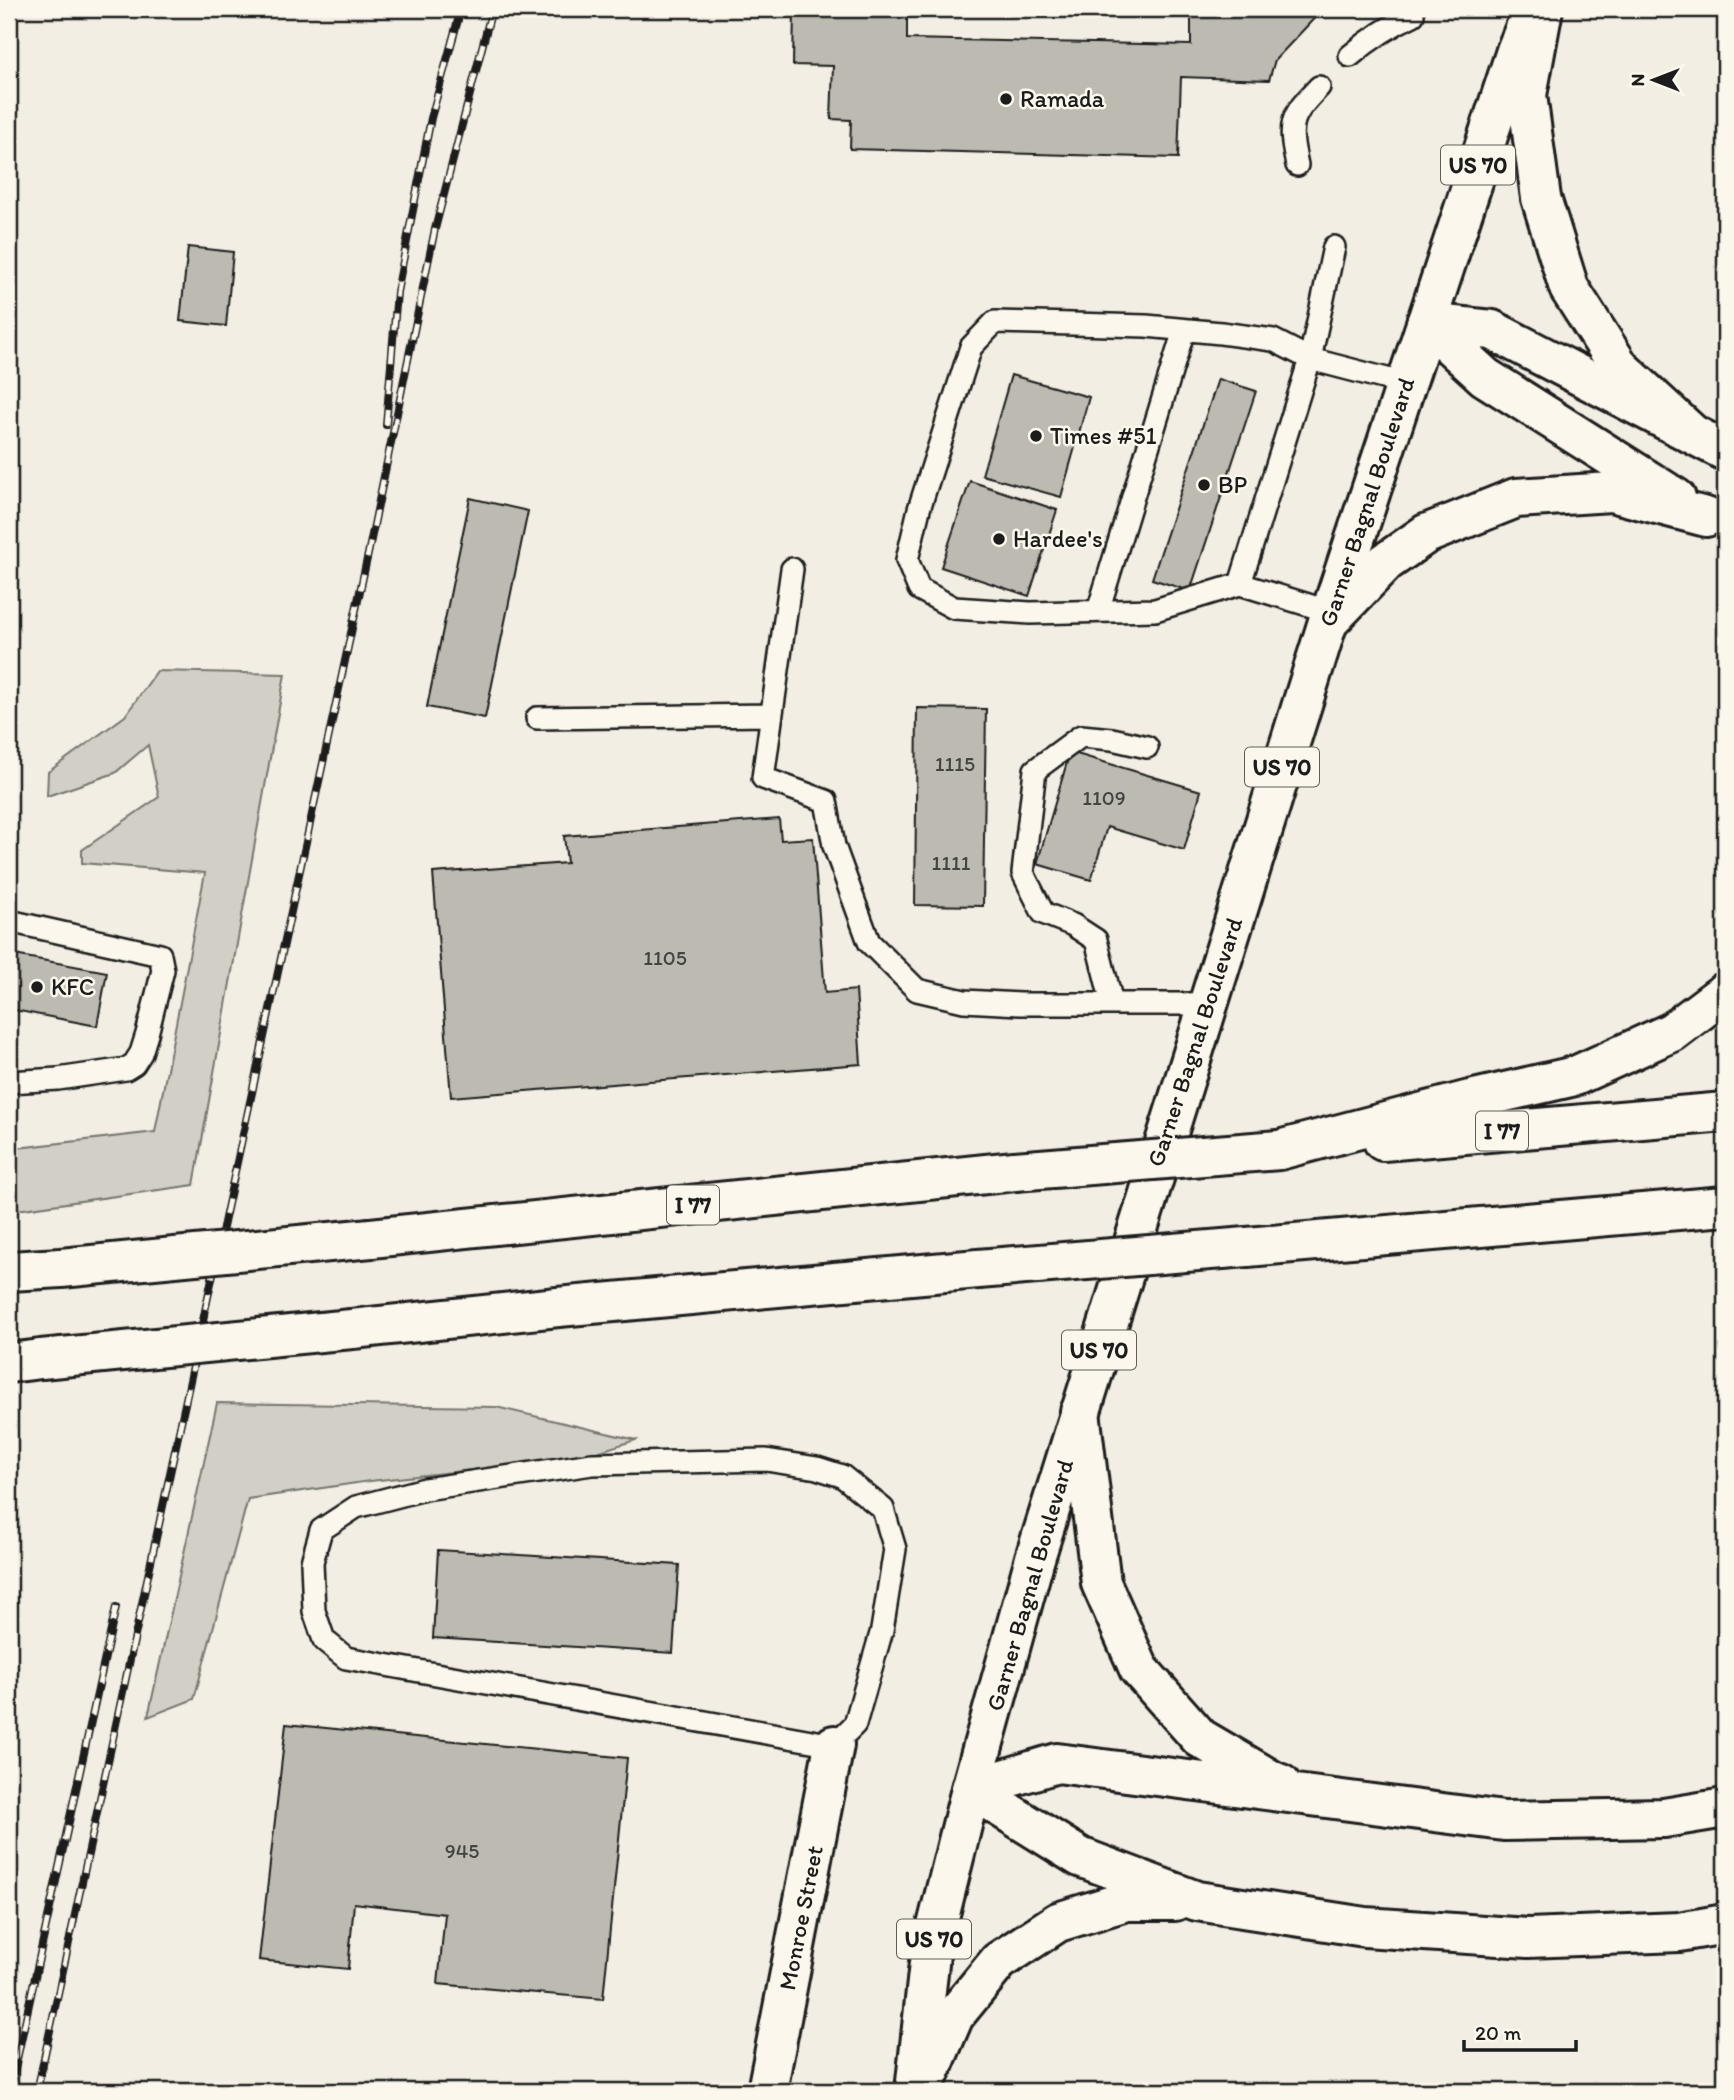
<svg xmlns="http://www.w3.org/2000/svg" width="1734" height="2100" font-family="Itim,sans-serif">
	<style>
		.green { fill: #d2cfc6; stroke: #777671; stroke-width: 2 }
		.building { fill: #bdbab1; stroke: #1c1c1c; stroke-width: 2 }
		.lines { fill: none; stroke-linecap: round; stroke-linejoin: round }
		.service-casing { stroke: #1c1c1c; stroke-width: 26 }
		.minor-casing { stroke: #1c1c1c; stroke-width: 44 }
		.trunk-casing { stroke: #1c1c1c; stroke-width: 44 }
		.motorway-casing { stroke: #1c1c1c; stroke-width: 44 }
		.service { stroke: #fbf7ec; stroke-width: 21 }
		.minor { stroke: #fbf7ec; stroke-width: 38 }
		.trunk { stroke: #fbf7ec; stroke-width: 38 }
		.motorway { stroke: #fbf7ec; stroke-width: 38 }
		.rail-casing { stroke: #1c1c1c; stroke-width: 8 }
		.rail { stroke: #fbf7ec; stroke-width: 5; stroke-dasharray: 16; stroke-linecap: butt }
		.motorway-bridge-casing { stroke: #1c1c1c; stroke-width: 44; stroke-linecap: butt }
		.motorway-bridge { stroke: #fbf7ec; stroke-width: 38 }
		.poi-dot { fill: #1c1c1c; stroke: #fbf7ec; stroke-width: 2.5 }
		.labels { text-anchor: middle; stroke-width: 5; stroke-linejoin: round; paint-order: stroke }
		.number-label { font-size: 21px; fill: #444441 }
		.shield { fill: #fbf7ec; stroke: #5f5e5a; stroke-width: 2 }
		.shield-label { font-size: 23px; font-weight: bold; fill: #1c1c1c }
		.poi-label { font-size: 24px; fill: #1c1c1c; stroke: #fbf7ec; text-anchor: start }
		.street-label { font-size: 24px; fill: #1c1c1c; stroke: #fbf7ec }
	</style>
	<rect width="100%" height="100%" fill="#f2eee4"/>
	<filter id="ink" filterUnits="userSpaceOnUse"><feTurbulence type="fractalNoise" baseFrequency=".0143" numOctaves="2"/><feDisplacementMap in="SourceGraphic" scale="14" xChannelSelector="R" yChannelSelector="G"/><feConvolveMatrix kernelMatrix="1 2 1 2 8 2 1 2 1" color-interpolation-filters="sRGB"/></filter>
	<g filter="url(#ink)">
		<path class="green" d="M 157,671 L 285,674 L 194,1185 L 9,1211 L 9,1149 L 155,1132 L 205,873 L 82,863 L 82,850 L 159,797 L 148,745 L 115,773 L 47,796 L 48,772 L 125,716 Z
			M 217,1403 L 496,1407 L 636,1440 L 574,1459 L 370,1481 L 248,1499 L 194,1699 L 148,1717 Z"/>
		<path class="building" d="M 794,9 L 907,9 L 907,39 L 1191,45 L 1191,9 L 1323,9 L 1275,60 L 1269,80 L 1181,77 L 1178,158 L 850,149 L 851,120 L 831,119 L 833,66 L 793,65 Z
			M 188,247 L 233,252 L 226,326 L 180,321 Z
			M 1011,375 L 1089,397 L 1061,497 L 982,475 Z
			M 1218,379 L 1256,391 L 1190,591 L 1152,579 Z
			M 970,481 L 1057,510 L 1029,596 L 941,567 Z
			M 470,498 L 528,511 L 485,718 L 427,707 Z
			M 917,708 L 986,709 L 983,906 L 915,905 Z
			M 1070,752 L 1201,791 L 1184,850 L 1107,827 L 1091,880 L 1037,864 Z
			M 779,819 L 781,840 L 813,838 L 825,993 L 856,990 L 861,1064 L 451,1097 L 433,873 L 567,863 L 564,836 Z
			M 9,954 L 107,972 L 97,1026 L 9,1009 Z
			M 438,1550 L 679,1565 L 673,1653 L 433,1638 Z
			M 286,1724 L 627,1758 L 603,1999 L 438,1984 L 445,1914 L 354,1903 L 348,1969 L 259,1960 Z"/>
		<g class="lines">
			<g class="service-casing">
				<path id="service" d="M 1350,56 C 1370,39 1389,26 1413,15
					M 1297,165 C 1288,123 1290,117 1319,87
					M 1334,247 L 1310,359 L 1406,384
					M 792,569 L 763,778 L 826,801 L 834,846 L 869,942 L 917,990 L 964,1001 L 1020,1004 L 1208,1004
					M 1240,584 L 1310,359 L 1273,340 L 1221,333 L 1146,326 L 995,322 L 971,347 L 919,509 L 907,560 L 919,589 L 954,608 L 1030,613 L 1155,610 L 1240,584 L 1331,612
					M 1098,611 L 1184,330
					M 537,718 L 771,715
					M 9,921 L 160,955 L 163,970 L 147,1034 L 141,1053 L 134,1064 L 126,1069 L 58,1079 L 9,1082
					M 1112,1003 L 1096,940 L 1073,925 L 1043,913 L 1023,873 L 1035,770 L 1081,736 L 1112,739 L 1147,747
					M 766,1460 L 817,1468 L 842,1476 L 883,1509 L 895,1549 L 882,1630 L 855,1724 L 834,1745 L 346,1658 L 324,1640 L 314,1611 L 312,1562 L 321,1530 L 356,1507 L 425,1489 L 592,1464 Z"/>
			</g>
			<g class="minor-casing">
				<path id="minor" d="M 767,2091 L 834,1745"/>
			</g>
			<g class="trunk-casing">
				<path id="trunk" d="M 915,2091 L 930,1954 L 971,1789 L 1035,1558 L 1331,612 L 1516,51 L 1533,9"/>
			</g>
			<g class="motorway-casing">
				<path id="motorway" d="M 1543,9 L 1527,95 L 1541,198 L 1569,288 L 1620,368 L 1690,432
					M 1426,323 L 1485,377 L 1676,498
					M 1426,323 L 1492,330 L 1725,451
					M 1329,621 L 1386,562 L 1426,534 L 1516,498 L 1611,492 L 1706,517
					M 1383,1141 L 1725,1112
					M 1279,1150 L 1470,1100 L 1575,1076 L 1672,1032 L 1725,992
					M 371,1238 L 1015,1171
					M 1247,1247 L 1725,1206
					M 9,1271 L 61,1268
					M 352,1329 L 558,1307 L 978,1269
					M 9,1363 L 41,1359
					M 1080,1412 L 1101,1583 L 1139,1669 L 1200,1738 L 1273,1781 L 1281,1784
					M 971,1789 L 1080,1857 L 1197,1901 L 1365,1927 L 1528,1938 L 1679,1932 L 1725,1924
					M 971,1789 L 1057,1763 L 1504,1821 L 1664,1818 L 1725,1808
					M 922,2091 L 954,2016 L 999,1961 L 1058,1922 L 1126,1901 L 1175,1901"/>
			</g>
			<use href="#service" class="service"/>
			<use href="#minor" class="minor"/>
			<use href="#trunk" class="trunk"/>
			<use href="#motorway" class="motorway"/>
			<g class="rail-casing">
				<path id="rail" d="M 386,425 L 397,292 L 431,118 L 461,9
					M 10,2091 L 116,1607
					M 37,2091 L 368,554 L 435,229 L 492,9"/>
			</g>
			<use href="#rail" class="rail"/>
			<g class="motorway-bridge-casing">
				<path id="motorway-bridge" d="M 1015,1171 L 1279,1150
					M 61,1268 L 371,1238
					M 978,1269 L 1247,1247
					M 41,1359 L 352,1329"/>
			</g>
			<use href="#motorway-bridge" class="motorway-bridge"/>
		</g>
	</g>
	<g class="poi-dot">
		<circle cx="1006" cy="99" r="7"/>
		<circle cx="1036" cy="436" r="7"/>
		<circle cx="1204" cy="485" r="7"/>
		<circle cx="999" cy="539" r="7"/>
		<circle cx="37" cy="987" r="7"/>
	</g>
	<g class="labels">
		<g class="number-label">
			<text x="955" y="771">1115</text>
			<text x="1104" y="805">1109</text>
			<text x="951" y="870">1111</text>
			<text x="665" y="965">1105</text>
			<text x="462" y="1858">945</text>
		</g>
		<g class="shield">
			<rect x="1441" y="145.5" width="74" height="39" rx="5"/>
			<rect x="1245" y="747.5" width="74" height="39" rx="5"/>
			<rect x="1476" y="1111.5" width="52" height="39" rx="5"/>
			<rect x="667" y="1185.5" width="52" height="39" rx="5"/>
			<rect x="1062" y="1330.5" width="74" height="39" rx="5"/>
			<rect x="897" y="1919.5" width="74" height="39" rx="5"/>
		</g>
		<g class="shield-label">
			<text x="1478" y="173">US 70</text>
			<text x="1282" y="775">US 70</text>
			<text x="1502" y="1139">I 77</text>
			<text x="693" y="1213">I 77</text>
			<text x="1099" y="1358">US 70</text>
			<text x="934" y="1947">US 70</text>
		</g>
		<g class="poi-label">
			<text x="1020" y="107">Ramada</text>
			<text x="1050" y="444">Times #51</text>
			<text x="1218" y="493">BP</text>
			<text x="1013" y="547">Hardee's</text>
			<text x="51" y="995">KFC</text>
		</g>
		<g class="street-label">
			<text transform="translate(1367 502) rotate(-72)" y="8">Garner Bagnal Boulevard</text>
			<text transform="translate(1195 1042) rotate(-72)" y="8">Garner Bagnal Boulevard</text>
			<text transform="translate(1030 1585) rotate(-74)" y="8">Garner Bagnal Boulevard</text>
			<text transform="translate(801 1918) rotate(-79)" y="8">Monroe Street</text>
		</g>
	</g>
	<rect width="1734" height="2100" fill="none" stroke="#fbf7ec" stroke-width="35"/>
	<rect x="18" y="18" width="1699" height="2065" fill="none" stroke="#1c1c1c" stroke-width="2.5" filter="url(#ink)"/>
	<g transform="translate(1654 80) rotate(270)" stroke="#fbf7ec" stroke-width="5" paint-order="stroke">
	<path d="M0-5L12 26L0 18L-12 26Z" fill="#1c1c1c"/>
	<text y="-10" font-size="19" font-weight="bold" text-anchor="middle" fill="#1c1c1c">N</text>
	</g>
	<path d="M1464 2040v10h112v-10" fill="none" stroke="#1c1c1c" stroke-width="3.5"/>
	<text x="1475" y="2040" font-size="21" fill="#1c1c1c" stroke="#fbf7ec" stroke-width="5" paint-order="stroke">20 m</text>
</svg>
